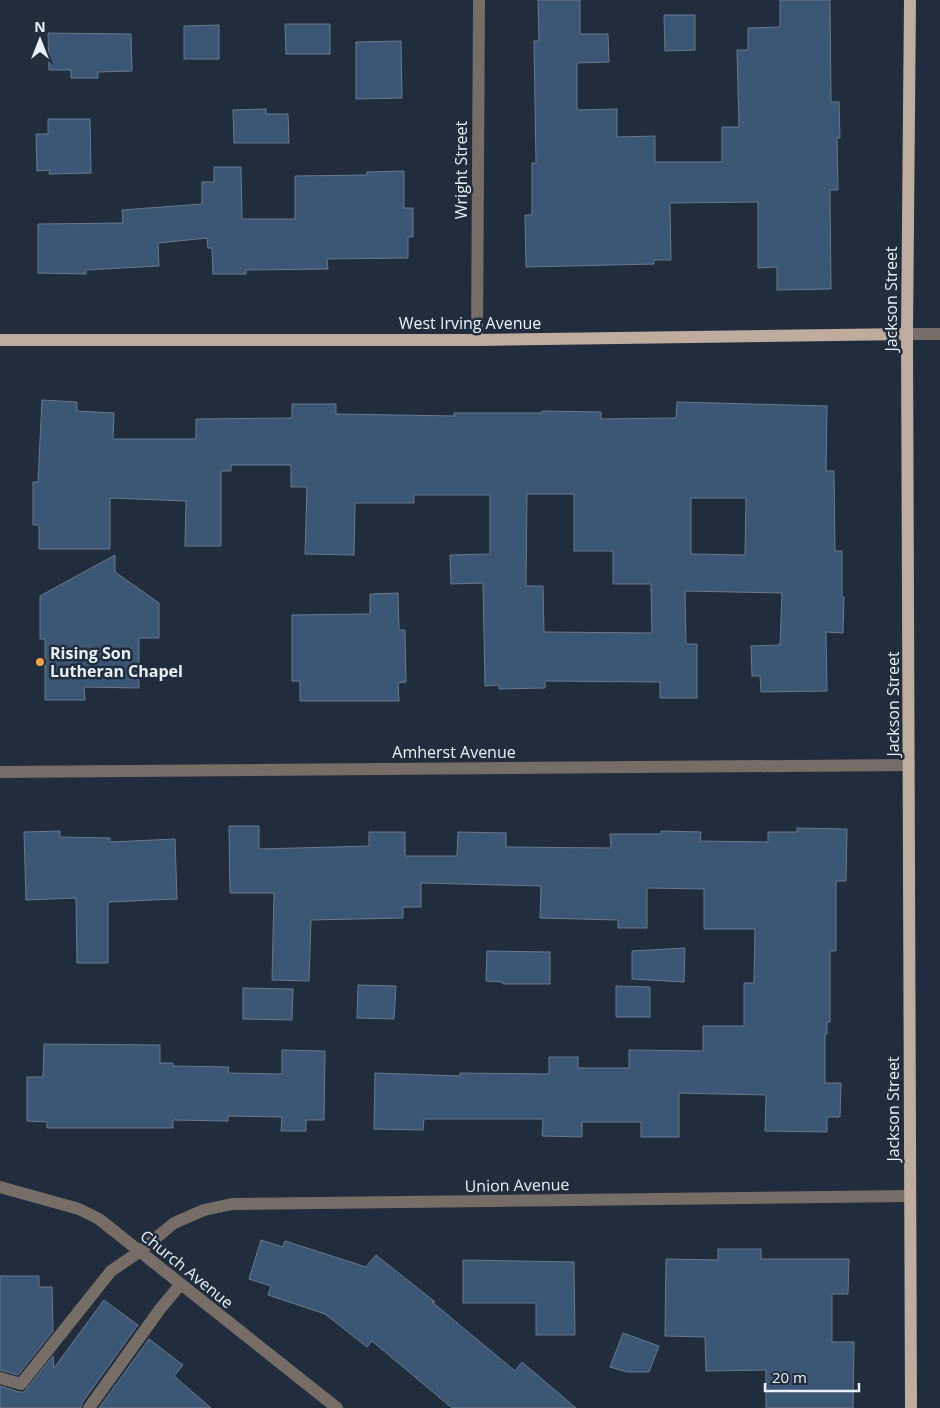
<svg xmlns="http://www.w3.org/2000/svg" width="940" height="1408" font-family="'Open Sans',sans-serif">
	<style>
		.building { fill: #3c5676; stroke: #6a798b; fill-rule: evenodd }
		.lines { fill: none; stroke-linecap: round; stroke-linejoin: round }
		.service { stroke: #756d66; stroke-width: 12 }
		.minor { stroke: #756d66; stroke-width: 12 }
		.tertiary { stroke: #756d66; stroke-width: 12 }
		.primary { stroke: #bead9f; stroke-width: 12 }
		.poi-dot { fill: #f7a149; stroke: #212d3c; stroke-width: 2 }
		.labels { text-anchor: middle; stroke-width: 5; stroke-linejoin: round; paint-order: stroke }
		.street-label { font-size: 16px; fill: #e8f1fb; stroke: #212d3c }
		.poi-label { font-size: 16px; font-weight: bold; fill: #e8f1fb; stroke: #212d3c; text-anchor: start }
	</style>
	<rect width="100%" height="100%" fill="#212d3c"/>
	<path class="building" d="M 538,0 L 580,0 L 580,34 L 608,34 L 609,62 L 577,63 L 577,110 L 617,109 L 617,137 L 655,136 L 655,162 L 722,162 L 722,127 L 739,127 L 737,50 L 748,50 L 748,28 L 780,27 L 780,0 L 830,0 L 831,102 L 839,102 L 840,138 L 837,138 L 838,190 L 830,190 L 831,289 L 777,290 L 777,267 L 758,268 L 758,202 L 670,203 L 671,260 L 654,260 L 654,264 L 526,267 L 525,215 L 532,215 L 532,163 L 536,163 L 534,41 L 539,41 Z
		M 664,15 L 695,15 L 695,50 L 665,51 Z
		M 285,24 L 330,24 L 330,54 L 286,54 Z
		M 219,25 L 219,59 L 184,59 L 184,26 Z
		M 48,33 L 131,34 L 132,71 L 98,72 L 98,78 L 71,78 L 71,70 L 49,70 Z
		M 401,41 L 402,98 L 356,99 L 356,42 Z
		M 266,109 L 266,114 L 288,114 L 289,143 L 234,143 L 233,110 Z
		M 48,119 L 90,119 L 91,173 L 49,174 L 50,170 L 37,171 L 36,134 L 48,134 Z
		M 214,167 L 241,167 L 242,219 L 295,219 L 295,176 L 367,175 L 367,172 L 404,171 L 404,208 L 413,208 L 413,237 L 408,237 L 408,258 L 327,259 L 328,269 L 246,270 L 246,274 L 213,274 L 212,248 L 208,248 L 207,238 L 158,243 L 159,266 L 86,270 L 86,274 L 38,273 L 38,224 L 123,223 L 122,210 L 202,204 L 202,182 L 214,182 Z
		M 42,400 L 77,402 L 77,411 L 114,413 L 113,439 L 196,439 L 196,419 L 292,418 L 292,404 L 336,404 L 336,414 L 454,416 L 454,413 L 542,413 L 542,411 L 601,412 L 601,419 L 676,418 L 677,402 L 827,406 L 826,471 L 834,471 L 835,551 L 842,551 L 842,597 L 844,597 L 843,633 L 826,632 L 827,691 L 761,692 L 760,676 L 752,676 L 751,646 L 780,645 L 782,593 L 685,591 L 686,644 L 697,644 L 697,698 L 660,698 L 660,682 L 545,681 L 545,688 L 499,689 L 499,685 L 485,686 L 483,583 L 451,584 L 450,555 L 490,554 L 490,495 L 414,495 L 414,503 L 355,503 L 354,555 L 305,554 L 307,487 L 291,487 L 291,465 L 231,465 L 231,471 L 221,471 L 221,546 L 185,546 L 186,501 L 110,498 L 110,549 L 39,549 L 39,525 L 33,525 L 33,482 L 38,482 ZM 527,494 L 574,494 L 574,551 L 613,551 L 613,584 L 651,584 L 652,633 L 544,632 L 543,586 L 526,586 ZM 691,498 L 746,498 L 745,555 L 691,554 Z
		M 115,555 L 115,572 L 159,603 L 159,638 L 139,638 L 139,688 L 84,687 L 85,700 L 45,700 L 45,639 L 40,639 L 40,596 Z
		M 398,593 L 399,630 L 405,630 L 406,682 L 398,683 L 399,701 L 300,701 L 300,681 L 292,681 L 292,615 L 370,614 L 370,594 Z
		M 229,826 L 259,826 L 259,849 L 369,846 L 369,832 L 405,832 L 405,856 L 457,856 L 458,832 L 506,833 L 506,847 L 611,848 L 610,834 L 661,834 L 661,831 L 701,832 L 700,841 L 768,842 L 768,832 L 797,832 L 797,828 L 847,829 L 846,881 L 836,881 L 836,951 L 830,951 L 830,1022 L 827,1022 L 827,1034 L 825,1034 L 825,1083 L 841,1083 L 840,1117 L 827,1117 L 827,1132 L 765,1131 L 766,1095 L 679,1093 L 679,1137 L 641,1137 L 641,1122 L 582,1122 L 582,1137 L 542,1136 L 543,1119 L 424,1119 L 423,1130 L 374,1129 L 375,1073 L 460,1076 L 460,1073 L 549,1074 L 549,1057 L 578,1057 L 578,1068 L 629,1068 L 629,1050 L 703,1051 L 703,1026 L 744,1026 L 744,983 L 754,983 L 755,929 L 704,929 L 704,889 L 647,888 L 647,928 L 618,928 L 618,920 L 540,918 L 541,886 L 421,883 L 421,907 L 403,907 L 403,918 L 311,920 L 309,981 L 272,980 L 274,893 L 230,893 Z
		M 60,831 L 60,837 L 110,838 L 110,842 L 175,839 L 177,899 L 108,902 L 108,963 L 77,963 L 76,898 L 26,900 L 24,832 Z
		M 685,948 L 684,982 L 632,979 L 632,951 Z
		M 487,951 L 550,952 L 550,984 L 503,984 L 503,982 L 486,981 Z
		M 358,985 L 396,986 L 394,1019 L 357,1018 Z
		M 616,986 L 650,987 L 650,1017 L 616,1017 Z
		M 243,988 L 293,989 L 292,1020 L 243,1019 Z
		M 44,1044 L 160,1045 L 160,1063 L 173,1063 L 173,1066 L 229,1067 L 228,1073 L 282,1074 L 282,1050 L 325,1051 L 324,1120 L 306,1120 L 306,1131 L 281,1131 L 282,1117 L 228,1116 L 228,1121 L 173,1120 L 173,1128 L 47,1128 L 47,1122 L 27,1121 L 27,1077 L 43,1077 Z
		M 261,1240 L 283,1247 L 285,1241 L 366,1267 L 376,1255 L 435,1302 L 432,1302 L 515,1371 L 522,1362 L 576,1408 L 452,1408 L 372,1341 L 367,1347 L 325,1314 L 268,1295 L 271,1286 L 249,1279 Z
		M 718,1249 L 761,1249 L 761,1259 L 849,1259 L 848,1294 L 832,1294 L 832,1342 L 854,1342 L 853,1408 L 766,1408 L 766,1370 L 706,1371 L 705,1337 L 665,1336 L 666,1259 L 718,1260 Z
		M 463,1260 L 574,1262 L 575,1335 L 536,1335 L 536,1303 L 463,1303 Z
		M 0,1276 L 39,1276 L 39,1287 L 52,1287 L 53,1331 L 18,1375 L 0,1370 Z
		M 104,1300 L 138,1325 L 82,1403 L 81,1408 L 0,1408 L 0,1386 L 19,1392 L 24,1392 L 53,1356 L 54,1368 Z
		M 623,1333 L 659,1346 L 649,1372 L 627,1372 L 610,1367 Z
		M 149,1339 L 183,1365 L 174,1376 L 211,1408 L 99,1408 Z"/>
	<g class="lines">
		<path class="service" d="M 0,1378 L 21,1384 L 111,1271 L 139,1252
			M 89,1408 L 160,1309 L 180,1285"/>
		<path class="minor" d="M 477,340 L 479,0
			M 0,772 L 909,765
			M 139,1252 L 174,1223 L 204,1210 L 232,1204 L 909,1196"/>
		<path class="tertiary" d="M 907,334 L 940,334
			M 0,1187 L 79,1209 L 99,1219 L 337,1408"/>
		<path class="primary" d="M 910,0 L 907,334 L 911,1408
			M 0,340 L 477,340 L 907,334"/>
	</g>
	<circle class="poi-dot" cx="40" cy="662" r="5"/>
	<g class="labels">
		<g class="street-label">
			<text transform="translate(461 170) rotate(-90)" y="6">Wright Street</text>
			<text transform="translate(891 299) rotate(-90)" y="6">Jackson Street</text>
			<text x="470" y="329">West Irving Avenue</text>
			<text transform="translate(893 704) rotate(-90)" y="6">Jackson Street</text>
			<text x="454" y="758">Amherst Avenue</text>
			<text transform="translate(893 1109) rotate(-90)" y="6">Jackson Street</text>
			<text transform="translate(517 1185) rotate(-1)" y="6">Union Avenue</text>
			<text transform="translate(187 1269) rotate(39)" y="6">Church Avenue</text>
		</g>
		<g class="poi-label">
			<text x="50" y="659">Rising Son<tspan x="50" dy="18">Lutheran Chapel</tspan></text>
		</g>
	</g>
	<g transform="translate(40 40)" stroke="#212d3c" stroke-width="4" paint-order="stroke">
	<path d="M0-4L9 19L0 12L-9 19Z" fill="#e8f1fb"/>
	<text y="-8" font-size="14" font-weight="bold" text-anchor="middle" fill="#e8f1fb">N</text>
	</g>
	<path d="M765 1383v8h94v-8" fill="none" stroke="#e8f1fb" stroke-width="2.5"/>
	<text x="772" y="1383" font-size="15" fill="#e8f1fb" stroke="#212d3c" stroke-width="4" paint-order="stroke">20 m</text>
</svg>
